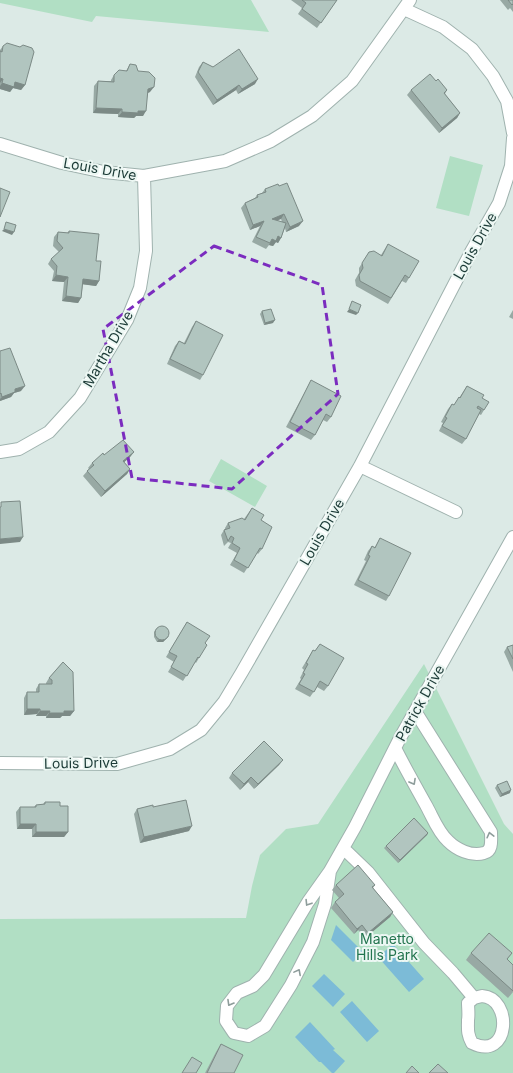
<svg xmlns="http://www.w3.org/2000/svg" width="513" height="1073" font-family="Inter,sans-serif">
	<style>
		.green { fill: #b1dfc4 }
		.water { fill: #7cbbd7 }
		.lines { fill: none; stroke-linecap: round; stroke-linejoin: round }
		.minor-casing { stroke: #9fb2ae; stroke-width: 14 }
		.minor { stroke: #fff; stroke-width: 12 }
		.wall { fill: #98a9a4; fill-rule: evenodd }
		.shaded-wall { fill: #7c8a86 }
		.building { fill: #b1c5bf; stroke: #7c8a86 }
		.oneway { stroke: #8e9d9b }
		.marked { fill: none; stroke: #7b2cbf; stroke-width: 3; stroke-dasharray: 8 5; stroke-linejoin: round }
		.labels { text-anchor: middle; stroke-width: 4; stroke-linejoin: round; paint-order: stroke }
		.street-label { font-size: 14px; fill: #1c3b37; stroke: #ecf7f3 }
		.park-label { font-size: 14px; fill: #23754f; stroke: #ecf7f3 }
	</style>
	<rect width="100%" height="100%" fill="#dceae6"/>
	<path class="green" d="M 0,0 L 251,0 L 269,32 L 96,16 L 92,22 L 0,3 Z
		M 450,156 L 483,165 L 469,216 L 436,208 Z
		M 221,459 L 267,486 L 255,507 L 209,481 Z
		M 424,664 L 504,824 L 513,834 L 513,1073 L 0,1073 L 0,919 L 246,918 L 252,886 L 260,855 L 286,829 L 318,824 Z"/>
	<path class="water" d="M 336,925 L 363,952 L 353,962 L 331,940 Z
		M 393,944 L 424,979 L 409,992 L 378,957 Z
		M 324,974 L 345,994 L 333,1007 L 312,986 Z
		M 352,1001 L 379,1031 L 367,1042 L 340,1012 Z
		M 310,1022 L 335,1049 L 333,1050 L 345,1061 L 334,1073 L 332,1073 L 321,1062 L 319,1062 L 295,1037 Z"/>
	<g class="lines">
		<g class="minor-casing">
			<path id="minor" d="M 404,9 L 443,27 L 472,49 L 493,76 L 507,101 L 513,133
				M 0,144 L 62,163 L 104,172 L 144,176 L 225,161 L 271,141 L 312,116 L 352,81 L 410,0
				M 0,452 L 19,449 L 49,432 L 80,398 L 127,320 L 140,288 L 146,251 L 144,176
				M 360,466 L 456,512
				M 395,748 C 405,768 416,787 427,807 C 433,818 438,832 448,841 C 456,849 471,857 484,853 C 493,851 491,840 491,832 L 415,711
				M 0,763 L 117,764 L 170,749 L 201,730 L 224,702 L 242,672 L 360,466 L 471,252 L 499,203 L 511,166 L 513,138
				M 343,848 L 368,872 L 424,943 L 453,973 L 474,998
				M 330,871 L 325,904 L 313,942 L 291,985 L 265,1026 L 248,1036 L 234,1033 L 226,1021 L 227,1006 L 237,993 L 253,986 L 264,975 L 308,902 L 330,871 L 355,827 L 400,738 L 513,537
				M 482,996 C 513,998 510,1062 472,1043 C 467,1034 468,1029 468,1020 C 469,1014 468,1008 468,1003 L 474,998 Z"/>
		</g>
		<use href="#minor" class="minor"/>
	</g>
	<path class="wall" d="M 291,0 L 337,0 L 317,28 L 298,14 L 302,8 Z
		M 500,0 L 513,0 L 513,12 L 510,8 L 508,10 Z
		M 3,46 L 25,85 L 21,90 L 13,88 L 10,92 L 0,89 L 0,50 Z
		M 203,62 L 213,67 L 255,84 L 238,94 L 236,90 L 213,105 L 195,77 L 199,67 Z
		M 130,64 L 138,71 L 150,92 L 148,93 L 143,116 L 136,116 L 134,118 L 118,117 L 118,114 L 93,113 L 94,86 L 98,81 L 111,81 L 111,80 L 114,75 L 126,71 Z
		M 436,81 L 447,90 L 445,94 L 460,113 L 457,118 L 439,133 L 407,95 L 411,90 Z
		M 265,189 L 299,226 L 286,232 L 285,228 L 281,238 L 278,243 L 276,242 L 273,246 L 269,245 L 266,249 L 252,242 L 260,226 L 250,230 L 241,208 L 245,203 L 255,198 L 257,195 L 262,193 ZM 281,219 L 282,222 L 277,220 Z
		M 69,231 L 96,261 L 99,281 L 96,286 L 83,284 L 81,298 L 78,303 L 62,301 L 64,282 L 52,281 L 54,271 L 48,264 L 51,259 L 59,252 L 53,246 L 54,237 L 58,232 L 67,233 Z
		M 388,244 L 409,278 L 406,283 L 402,281 L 388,304 L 356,286 L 355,280 L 359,273 L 359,268 L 369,252 L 381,255 Z
		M 513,310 L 513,319 L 509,317 Z
		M 262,311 L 273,323 L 264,325 L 260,314 Z
		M 196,321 L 203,375 L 200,380 L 167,364 L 175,346 L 179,341 L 184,343 L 192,327 Z
		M 0,351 L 21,391 L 14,393 L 11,397 L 0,401 Z
		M 311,380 L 331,417 L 327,422 L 323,420 L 315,435 L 311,440 L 286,427 L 308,386 Z
		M 467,386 L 482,398 L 484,410 L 481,415 L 479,414 L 466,439 L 462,444 L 439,431 L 443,423 L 441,422 L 448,409 L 452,404 L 454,405 L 459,397 L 459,398 Z
		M 134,452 L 130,457 L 124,462 L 130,469 L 127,474 L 101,497 L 83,476 L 89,469 L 88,468 L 92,463 L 104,455 Z
		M 252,508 L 261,520 L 262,549 L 258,554 L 257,553 L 244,573 L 230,565 L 237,553 L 228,548 L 231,543 L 228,542 L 224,546 L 221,535 L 224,530 L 225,529 L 225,528 L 228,523 L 244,519 Z
		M 380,538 L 389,596 L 386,601 L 354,585 L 366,561 L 364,560 L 368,551 L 372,546 L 375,547 Z
		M 187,622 L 205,643 L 199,658 L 196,663 L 195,662 L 183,681 L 168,672 L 174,662 L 166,657 Z
		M 156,629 L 167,638 L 163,642 L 157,642 L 154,637 L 154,632 Z
		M 320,644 L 328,686 L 324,691 L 317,687 L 310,697 L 295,689 L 301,679 L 300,678 L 304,670 L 302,668 L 313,650 L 315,651 Z
		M 513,645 L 513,672 L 504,652 L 507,647 Z
		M 63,662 L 74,711 L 70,716 L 62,716 L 60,718 L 46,718 L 46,716 L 36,716 L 37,714 L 24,715 L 24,698 L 27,692 L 36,692 L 36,689 L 39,684 L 46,684 L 46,683 L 49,678 Z
		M 283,760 L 279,765 L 254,789 L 248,782 L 240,790 L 229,778 L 232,773 Z
		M 497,785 L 510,793 L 500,797 L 495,788 Z
		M 45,802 L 60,806 L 68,832 L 64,837 L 32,837 L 32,829 L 17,829 L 16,812 L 20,807 L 34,807 L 36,805 L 43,804 Z
		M 153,807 L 189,831 L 140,843 L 134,814 L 137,809 Z
		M 428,833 L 427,835 L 398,863 L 384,848 L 386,846 Z
		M 336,885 L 375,885 L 373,888 L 393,912 L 390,917 L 365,938 L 358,930 L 354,934 L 331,908 L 335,902 L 339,898 L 332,890 Z
		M 471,953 L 512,953 L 507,960 L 513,992 L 508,998 L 466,960 Z
		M 221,1044 L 234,1073 L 205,1073 L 216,1052 Z"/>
	<path class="shaded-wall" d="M 0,78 L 3,79 L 0,83 Z
		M 258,79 L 255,84 L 238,94 L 242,89 Z
		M 15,82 L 25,85 L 21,90 L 13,88 L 10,92 L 0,89 L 0,86 L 2,83 Z
		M 239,85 L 236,90 L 213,105 L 217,100 Z
		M 154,87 L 150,92 L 144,94 L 148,89 Z
		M 96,108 L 122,109 L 118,114 L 93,113 Z
		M 138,111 L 146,111 L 143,116 L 136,116 L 134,118 L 118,117 L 122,112 Z
		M 460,113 L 457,118 L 439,133 L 442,128 Z
		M 284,214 L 281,219 L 268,224 L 272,219 Z
		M 264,221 L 260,226 L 250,230 L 253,225 Z
		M 303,221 L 299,226 L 286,232 L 290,227 Z
		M 4,229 L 14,232 L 12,235 L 2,231 Z
		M 278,236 L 281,238 L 278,243 L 276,242 L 273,246 L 269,245 L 272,239 Z
		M 56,275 L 68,277 L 64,282 L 52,281 Z
		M 83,279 L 99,281 L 96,286 L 80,284 Z
		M 66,296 L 81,298 L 78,303 L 62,301 Z
		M 349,309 L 358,313 L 356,315 L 347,312 Z
		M 275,320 L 273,323 L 264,325 L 265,323 Z
		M 25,386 L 21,391 L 14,393 L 11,397 L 0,401 L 0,399 L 2,397 L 15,389 Z
		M 134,452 L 130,457 L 120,466 L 123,461 Z
		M 130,469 L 127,474 L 101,497 L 105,491 Z
		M 23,537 L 20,542 L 0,544 L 0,539 Z
		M 169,636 L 163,642 L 157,642 L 159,639 Z
		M 27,709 L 40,709 L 37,714 L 24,715 Z
		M 40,711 L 50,711 L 46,716 L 36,716 Z
		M 64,711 L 74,711 L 70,716 L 62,716 L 60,718 L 46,718 L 49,713 Z
		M 283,760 L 279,765 L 254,789 L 258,784 Z
		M 251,777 L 248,782 L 240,790 L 244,784 Z
		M 511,790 L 510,793 L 500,797 L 502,794 Z
		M 20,824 L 36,824 L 32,829 L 17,829 Z
		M 192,826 L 189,831 L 140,843 L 144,837 Z
		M 36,832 L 68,832 L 64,837 L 32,837 Z
		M 428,833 L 427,835 L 398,863 L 400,860 Z
		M 393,912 L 390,917 L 365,938 L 368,933 Z
		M 362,925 L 358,930 L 354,934 L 357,929 Z"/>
	<path class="building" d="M 302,0 L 337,0 L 321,23 L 302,9 L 306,3 Z
		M 508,0 L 513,0 L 513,4 L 512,5 Z
		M 7,43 L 20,47 L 23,45 L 32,48 L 34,52 L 25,85 L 15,82 L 14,87 L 2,83 L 3,79 L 0,78 L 0,51 L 2,52 L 3,46 Z
		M 239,49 L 258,79 L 242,89 L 239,85 L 217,100 L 198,72 L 203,62 L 213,67 Z
		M 130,64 L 136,65 L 138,71 L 149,72 L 155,78 L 154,87 L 148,89 L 146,111 L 138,111 L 138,113 L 122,112 L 122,109 L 96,108 L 98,81 L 114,82 L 114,75 L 119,70 L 127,71 Z
		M 430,74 L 436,81 L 438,79 L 447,90 L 444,93 L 460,113 L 442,128 L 411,90 Z
		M 287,183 L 303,221 L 290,227 L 284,214 L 272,219 L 286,223 L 281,238 L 278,236 L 276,241 L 272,239 L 270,243 L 256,237 L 264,221 L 253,225 L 245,203 L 258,197 L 257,195 L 266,192 L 265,189 L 278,184 L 279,186 Z
		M 0,188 L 10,192 L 0,217 Z
		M 6,222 L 16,225 L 14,232 L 4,229 Z
		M 69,231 L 99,234 L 96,261 L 101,261 L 99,281 L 83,279 L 81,298 L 66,296 L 68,277 L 56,275 L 57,266 L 51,259 L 63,248 L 57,241 L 58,232 L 69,233 Z
		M 388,244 L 419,261 L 409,278 L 405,275 L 391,298 L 360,281 L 359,275 L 363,268 L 362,263 L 369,252 L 374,251 L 382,256 Z
		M 352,301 L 361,305 L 358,313 L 349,309 Z
		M 271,309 L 275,320 L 265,323 L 262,311 Z
		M 196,321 L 223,335 L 203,375 L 170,359 L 179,341 L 185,344 Z
		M 10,348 L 25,386 L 15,389 L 15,392 L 2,397 L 1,393 L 0,394 L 0,351 Z
		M 311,380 L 341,396 L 331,417 L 326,414 L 315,435 L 290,422 Z
		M 467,386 L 484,395 L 482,398 L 489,402 L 484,410 L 478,406 L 477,408 L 481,410 L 466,439 L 442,426 L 447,418 L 445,417 L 452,404 L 454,405 L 459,397 L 460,398 Z
		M 123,440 L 134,452 L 123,461 L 130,469 L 105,491 L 87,471 L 94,465 L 92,463 L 103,453 L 104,455 Z
		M 20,501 L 23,537 L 0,539 L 0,507 L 1,507 L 1,502 Z
		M 252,508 L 264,515 L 261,520 L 272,527 L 262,549 L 260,548 L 248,568 L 234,560 L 240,548 L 232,543 L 234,538 L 231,536 L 228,541 L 224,530 L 230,528 L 228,523 L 242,518 L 245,520 Z
		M 380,538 L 411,553 L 389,596 L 358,580 L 370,556 L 368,555 L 372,546 L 375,548 Z
		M 187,622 L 210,636 L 205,643 L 207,645 L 199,658 L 198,657 L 187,676 L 171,667 L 177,656 L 169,652 Z
		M155 633a7 7 0 1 1 14 0a7 7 0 1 1-14 0Z
		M 320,644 L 344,658 L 328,686 L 320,681 L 314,692 L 299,684 L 305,674 L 303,673 L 308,664 L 306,663 L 313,650 L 315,651 Z
		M 513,645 L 513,659 L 507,647 Z
		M 63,662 L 73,672 L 74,711 L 64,711 L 64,713 L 49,713 L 50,711 L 40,711 L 40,709 L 27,709 L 27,692 L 39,692 L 39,684 L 52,684 L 52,680 L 49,678 Z
		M 264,741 L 283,760 L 258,784 L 251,777 L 244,784 L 232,773 Z
		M 507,781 L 511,790 L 502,794 L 497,785 Z
		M 186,800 L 192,826 L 144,837 L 137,809 L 153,805 L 153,807 Z
		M 45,802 L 60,802 L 60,806 L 68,806 L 68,832 L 36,832 L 36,824 L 20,824 L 20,807 L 36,807 L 36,805 L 45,804 Z
		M 414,818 L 428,833 L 400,860 L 386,846 Z
		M 358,865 L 375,885 L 372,887 L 393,912 L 368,933 L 362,925 L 357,929 L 335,902 L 344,894 L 336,885 Z
		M 489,933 L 512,953 L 507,959 L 513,965 L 513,991 L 471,953 Z
		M 221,1044 L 243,1055 L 234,1073 L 207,1073 Z
		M 192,1057 L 202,1063 L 196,1073 L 182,1073 Z
		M 438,1064 L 448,1073 L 429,1073 Z
		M 412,1066 L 419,1073 L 406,1073 Z"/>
	<defs><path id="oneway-chevron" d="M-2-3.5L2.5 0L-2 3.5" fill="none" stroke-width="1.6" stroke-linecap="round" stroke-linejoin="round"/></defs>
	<g class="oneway">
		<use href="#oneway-chevron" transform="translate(413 782) rotate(61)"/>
		<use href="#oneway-chevron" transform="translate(490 835) rotate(-104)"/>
		<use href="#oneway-chevron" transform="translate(308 903) rotate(122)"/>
		<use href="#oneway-chevron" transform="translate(298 972) rotate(-62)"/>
		<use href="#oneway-chevron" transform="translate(230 1003) rotate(120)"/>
	</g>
	<path class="marked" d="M 214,246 L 322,285 L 338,394 L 232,489 L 132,478 L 103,329 Z"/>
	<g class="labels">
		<g class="street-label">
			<text transform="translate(100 169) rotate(10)" y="5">Louis Drive</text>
			<text transform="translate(475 246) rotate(-61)" y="5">Louis Drive</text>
			<text transform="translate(108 349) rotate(-60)" y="5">Martha Drive</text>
			<text transform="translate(322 532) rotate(-60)" y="5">Louis Drive</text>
			<text transform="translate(420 703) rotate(-61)" y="5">Patrick Drive</text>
			<text transform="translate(81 763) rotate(-1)" y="5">Louis Drive</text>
		</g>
		<g class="park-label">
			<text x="387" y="944">Manetto<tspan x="387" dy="16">Hills Park</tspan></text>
		</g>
	</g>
</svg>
